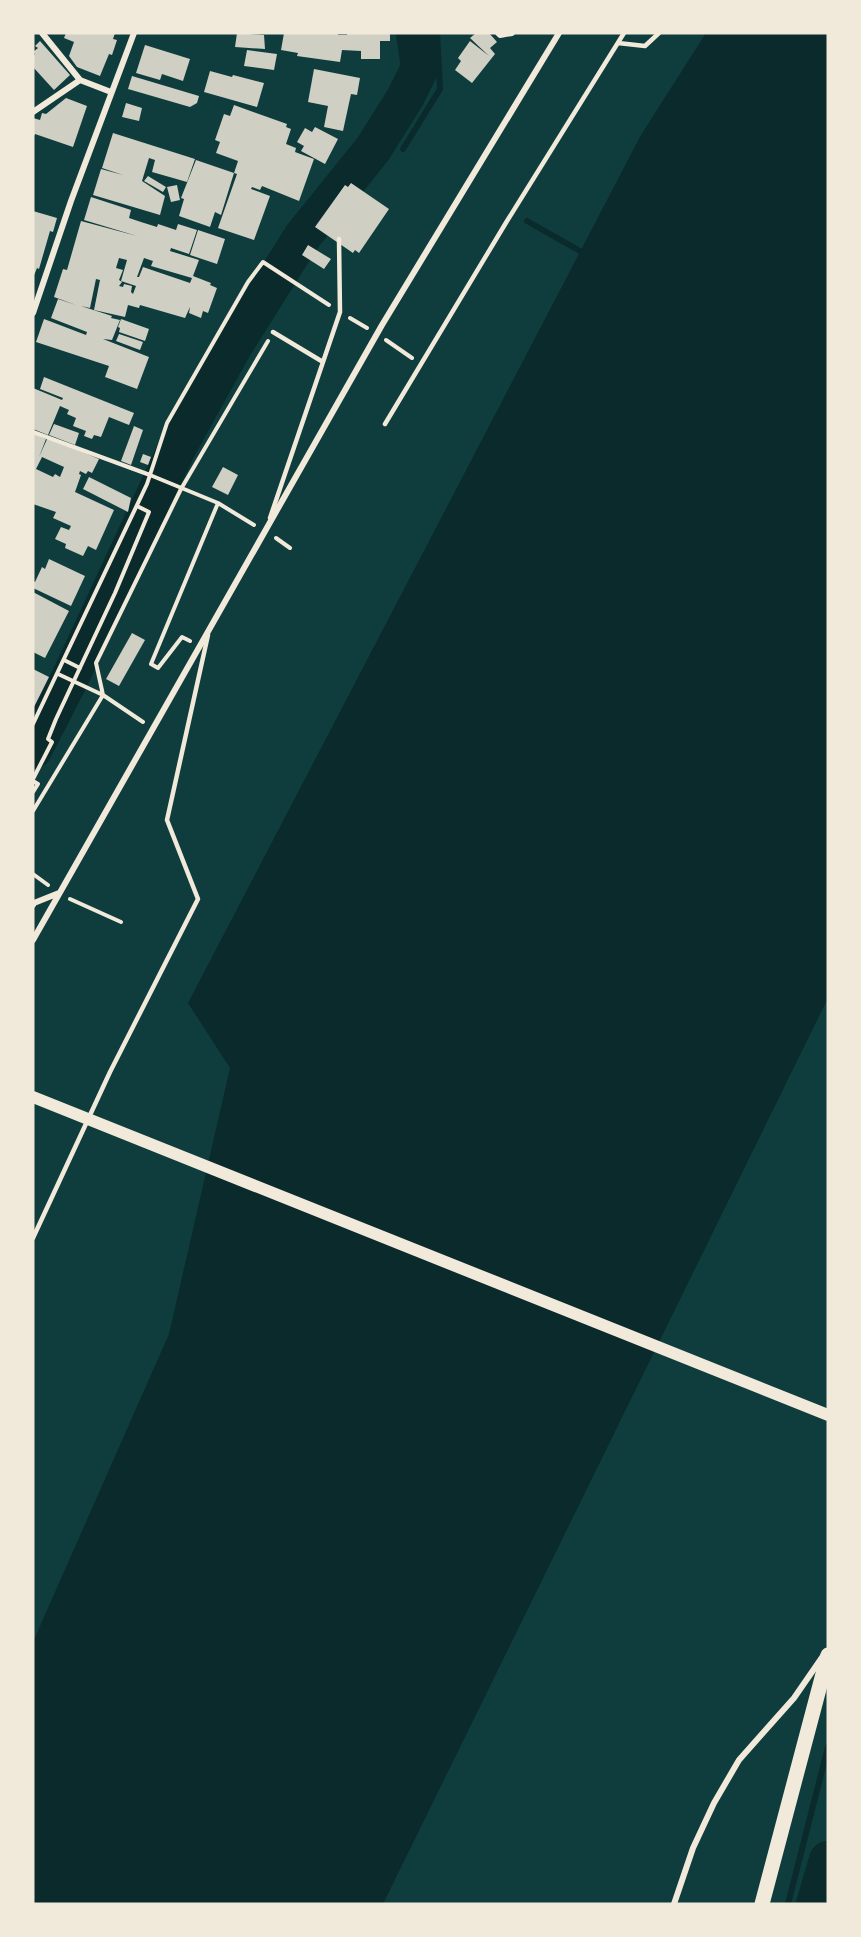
<svg xmlns="http://www.w3.org/2000/svg" width="861" height="1937" font-family="Ubuntu,sans-serif">
	<style>
		.water { fill: #0a2a2b }
		.lines { fill: none; stroke-linecap: round; stroke-linejoin: round }
		.stream { stroke: #0a2a2b; stroke-width: 6 }
		.river { stroke: #0a2a2b; stroke-width: 38 }
		.building { fill: #cfcfc3; fill-rule: evenodd }
		.path { stroke: #f1e9da; stroke-width: 4 }
		.service { stroke: #f1e9da; stroke-width: 4.5 }
		.minor { stroke: #f1e9da; stroke-width: 6 }
		.secondary { stroke: #f1e9da; stroke-width: 12 }
		.primary { stroke: #f1e9da; stroke-width: 15 }
	</style>
	<rect width="100%" height="100%" fill="#0f3d3e"/>
	<path class="water" d="M 706,33 L 828,33 L 828,998 L 383,1904 L 33,1904 L 33,1642 L 169,1334 L 230,1068 L 188,1003 L 641,135 Z"/>
	<g class="lines">
		<path class="stream" d="M 403,149 L 440,89 L 437,33
			M 527,221 L 580,251
			M 788,1904 L 828,1747"/>
		<path class="river" d="M 33,750 L 70,678 L 176,450 L 233,347 L 302,237 L 373,149 L 405,98 L 420,68 L 415,33
			M 815,1904 L 828,1860"/>
	</g>
	<path class="building" d="M 66,33 L 115,33 L 113,39 L 117,40 L 112,55 L 109,54 L 100,76 L 77,67 L 69,56 L 74,42 L 64,38 Z
		M 237,33 L 264,35 L 265,49 L 235,47 Z
		M 284,33 L 338,33 L 338,35 L 347,35 L 347,33 L 390,33 L 390,41 L 380,41 L 380,59 L 361,59 L 361,51 L 342,50 L 340,62 L 297,56 L 298,53 L 281,50 Z
		M 476,33 L 489,33 L 497,42 L 490,48 L 495,54 L 472,83 L 455,70 L 461,61 L 458,58 L 470,41 L 489,56 L 470,38 Z
		M 40,41 L 70,75 L 54,90 L 33,67 L 33,56 L 35,54 L 33,52 L 38,48 L 35,46 Z
		M 145,45 L 190,59 L 183,81 L 162,74 L 160,80 L 136,73 Z
		M 247,50 L 277,54 L 274,70 L 244,66 Z
		M 314,69 L 360,78 L 357,95 L 351,94 L 343,131 L 324,127 L 328,106 L 308,102 Z
		M 210,71 L 232,77 L 233,75 L 264,83 L 257,107 L 204,92 Z
		M 132,76 L 199,96 L 197,103 L 190,107 L 128,89 Z
		M 66,98 L 87,106 L 73,147 L 35,134 L 33,138 L 33,118 L 40,120 L 42,113 L 46,114 Z
		M 126,103 L 142,108 L 139,121 L 122,117 Z
		M 234,105 L 287,124 L 286,127 L 291,129 L 286,144 L 296,148 L 295,152 L 314,159 L 299,201 L 262,186 L 260,190 L 252,187 L 251,189 L 270,196 L 254,240 L 218,228 L 237,174 L 234,173 L 238,161 L 216,153 L 220,142 L 215,140 L 224,114 L 230,116 Z
		M 315,127 L 338,139 L 325,164 L 301,151 L 304,146 L 297,142 L 305,128 L 312,132 Z
		M 113,133 L 195,159 L 187,182 L 152,172 L 155,160 L 149,158 L 142,181 L 165,196 L 160,215 L 93,195 L 101,169 L 123,175 L 102,168 Z
		M 196,160 L 234,173 L 221,215 L 215,212 L 210,227 L 179,216 L 184,199 L 181,198 Z
		M 148,176 L 166,187 L 163,192 L 144,181 Z
		M 351,183 L 389,209 L 359,253 L 355,250 L 353,253 L 315,227 L 345,185 L 348,187 Z
		M 177,185 L 180,200 L 171,202 L 167,187 Z
		M 91,197 L 131,210 L 129,218 L 141,222 L 157,227 L 158,224 L 176,230 L 178,224 L 197,230 L 189,254 L 171,248 L 170,251 L 199,260 L 193,276 L 211,283 L 210,285 L 217,288 L 208,313 L 203,311 L 201,318 L 189,313 L 190,307 L 185,318 L 140,305 L 139,308 L 128,305 L 125,317 L 94,310 L 100,280 L 96,279 L 90,308 L 81,306 L 112,316 L 111,318 L 120,320 L 112,340 L 103,339 L 149,357 L 137,389 L 105,377 L 109,366 L 36,342 L 44,319 L 86,335 L 87,332 L 51,318 L 58,299 L 76,305 L 54,297 L 63,269 L 67,270 L 81,221 L 137,236 L 84,220 ZM 119,258 L 127,260 L 121,281 L 136,286 L 133,294 L 131,292 L 132,286 L 124,284 L 123,287 L 119,286 L 122,282 L 119,280 L 123,270 L 116,268 ZM 144,258 L 153,261 L 151,266 L 192,278 L 190,283 L 143,267 L 139,277 L 137,277 Z
		M 33,211 L 57,218 L 53,232 L 50,231 L 39,269 L 37,268 L 33,278 Z
		M 198,230 L 225,239 L 217,264 L 190,255 Z
		M 308,245 L 331,259 L 324,269 L 302,255 Z
		M 121,319 L 149,329 L 145,341 L 119,332 L 120,328 L 118,327 Z
		M 119,334 L 143,342 L 140,350 L 116,341 Z
		M 44,377 L 134,413 L 129,425 L 109,417 L 101,437 L 94,435 L 92,439 L 84,436 L 86,431 L 73,426 L 76,418 L 67,414 L 69,410 L 60,406 L 48,435 L 33,429 L 33,388 L 62,400 L 63,398 L 40,389 Z
		M 54,424 L 79,433 L 75,445 L 49,435 Z
		M 134,426 L 143,430 L 131,465 L 121,461 Z
		M 33,433 L 46,439 L 39,457 L 48,437 L 99,459 L 92,473 L 88,471 L 86,474 L 80,471 L 79,474 L 81,475 L 75,492 L 114,510 L 96,550 L 88,546 L 83,556 L 65,548 L 66,544 L 55,539 L 61,527 L 69,530 L 71,526 L 53,518 L 56,512 L 33,504 ZM 42,457 L 64,467 L 60,477 L 55,474 L 53,477 L 36,469 Z
		M 143,454 L 151,457 L 148,465 L 140,462 Z
		M 223,467 L 238,475 L 228,495 L 212,487 Z
		M 89,477 L 131,498 L 128,512 L 83,489 Z
		M 49,559 L 85,576 L 71,606 L 33,588 L 33,581 L 35,582 L 42,567 L 45,569 Z
		M 33,592 L 69,611 L 45,658 L 33,652 Z
		M 132,633 L 145,640 L 119,686 L 106,679 Z
		M 33,669 L 49,677 L 33,709 Z"/>
	<g class="lines">
		<path class="path" d="M 350,318 L 367,328
			M 386,340 L 412,358
			M 33,432 L 150,475 L 218,503 L 254,525
			M 276,538 L 290,548
			M 190,641 L 182,637 L 158,668 L 151,664 L 218,503
			M 64,660 L 80,668
			M 58,674 L 103,695 L 143,722
			M 33,724 L 147,484 L 167,423 L 248,282 L 263,262 L 329,305
			M 33,779 L 52,742 L 48,739 L 56,719 L 115,593 L 149,512 L 137,506
			M 33,781 L 38,784 L 33,792
			M 33,811 L 103,695 L 96,663 L 181,489 L 268,341
			M 33,874 L 48,885
			M 70,899 L 121,922"/>
		<path class="service" d="M 618,43 L 645,46 L 659,33
			M 273,332 L 323,362
			M 385,424 L 507,221 L 624,33
			M 270,518 L 340,312 L 339,239
			M 33,1238 L 110,1072 L 198,899 L 167,820 L 208,635"/>
		<path class="minor" d="M 42,33 L 80,80 L 111,92
			M 498,33 L 500,35 L 512,33
			M 33,112 L 80,80
			M 33,313 L 71,201 L 134,33
			M 33,905 L 34,903 L 59,893
			M 33,940 L 382,325 L 559,33
			M 674,1904 L 693,1848 L 714,1803 L 739,1760 L 794,1698 L 823,1656"/>
		<path class="secondary" d="M 33,1097 L 828,1415"/>
		<path class="primary" d="M 762,1904 L 828,1655"/>
	</g>
	<rect width="861" height="1937" fill="none" stroke="#f1e9da" stroke-width="69"/>
</svg>
